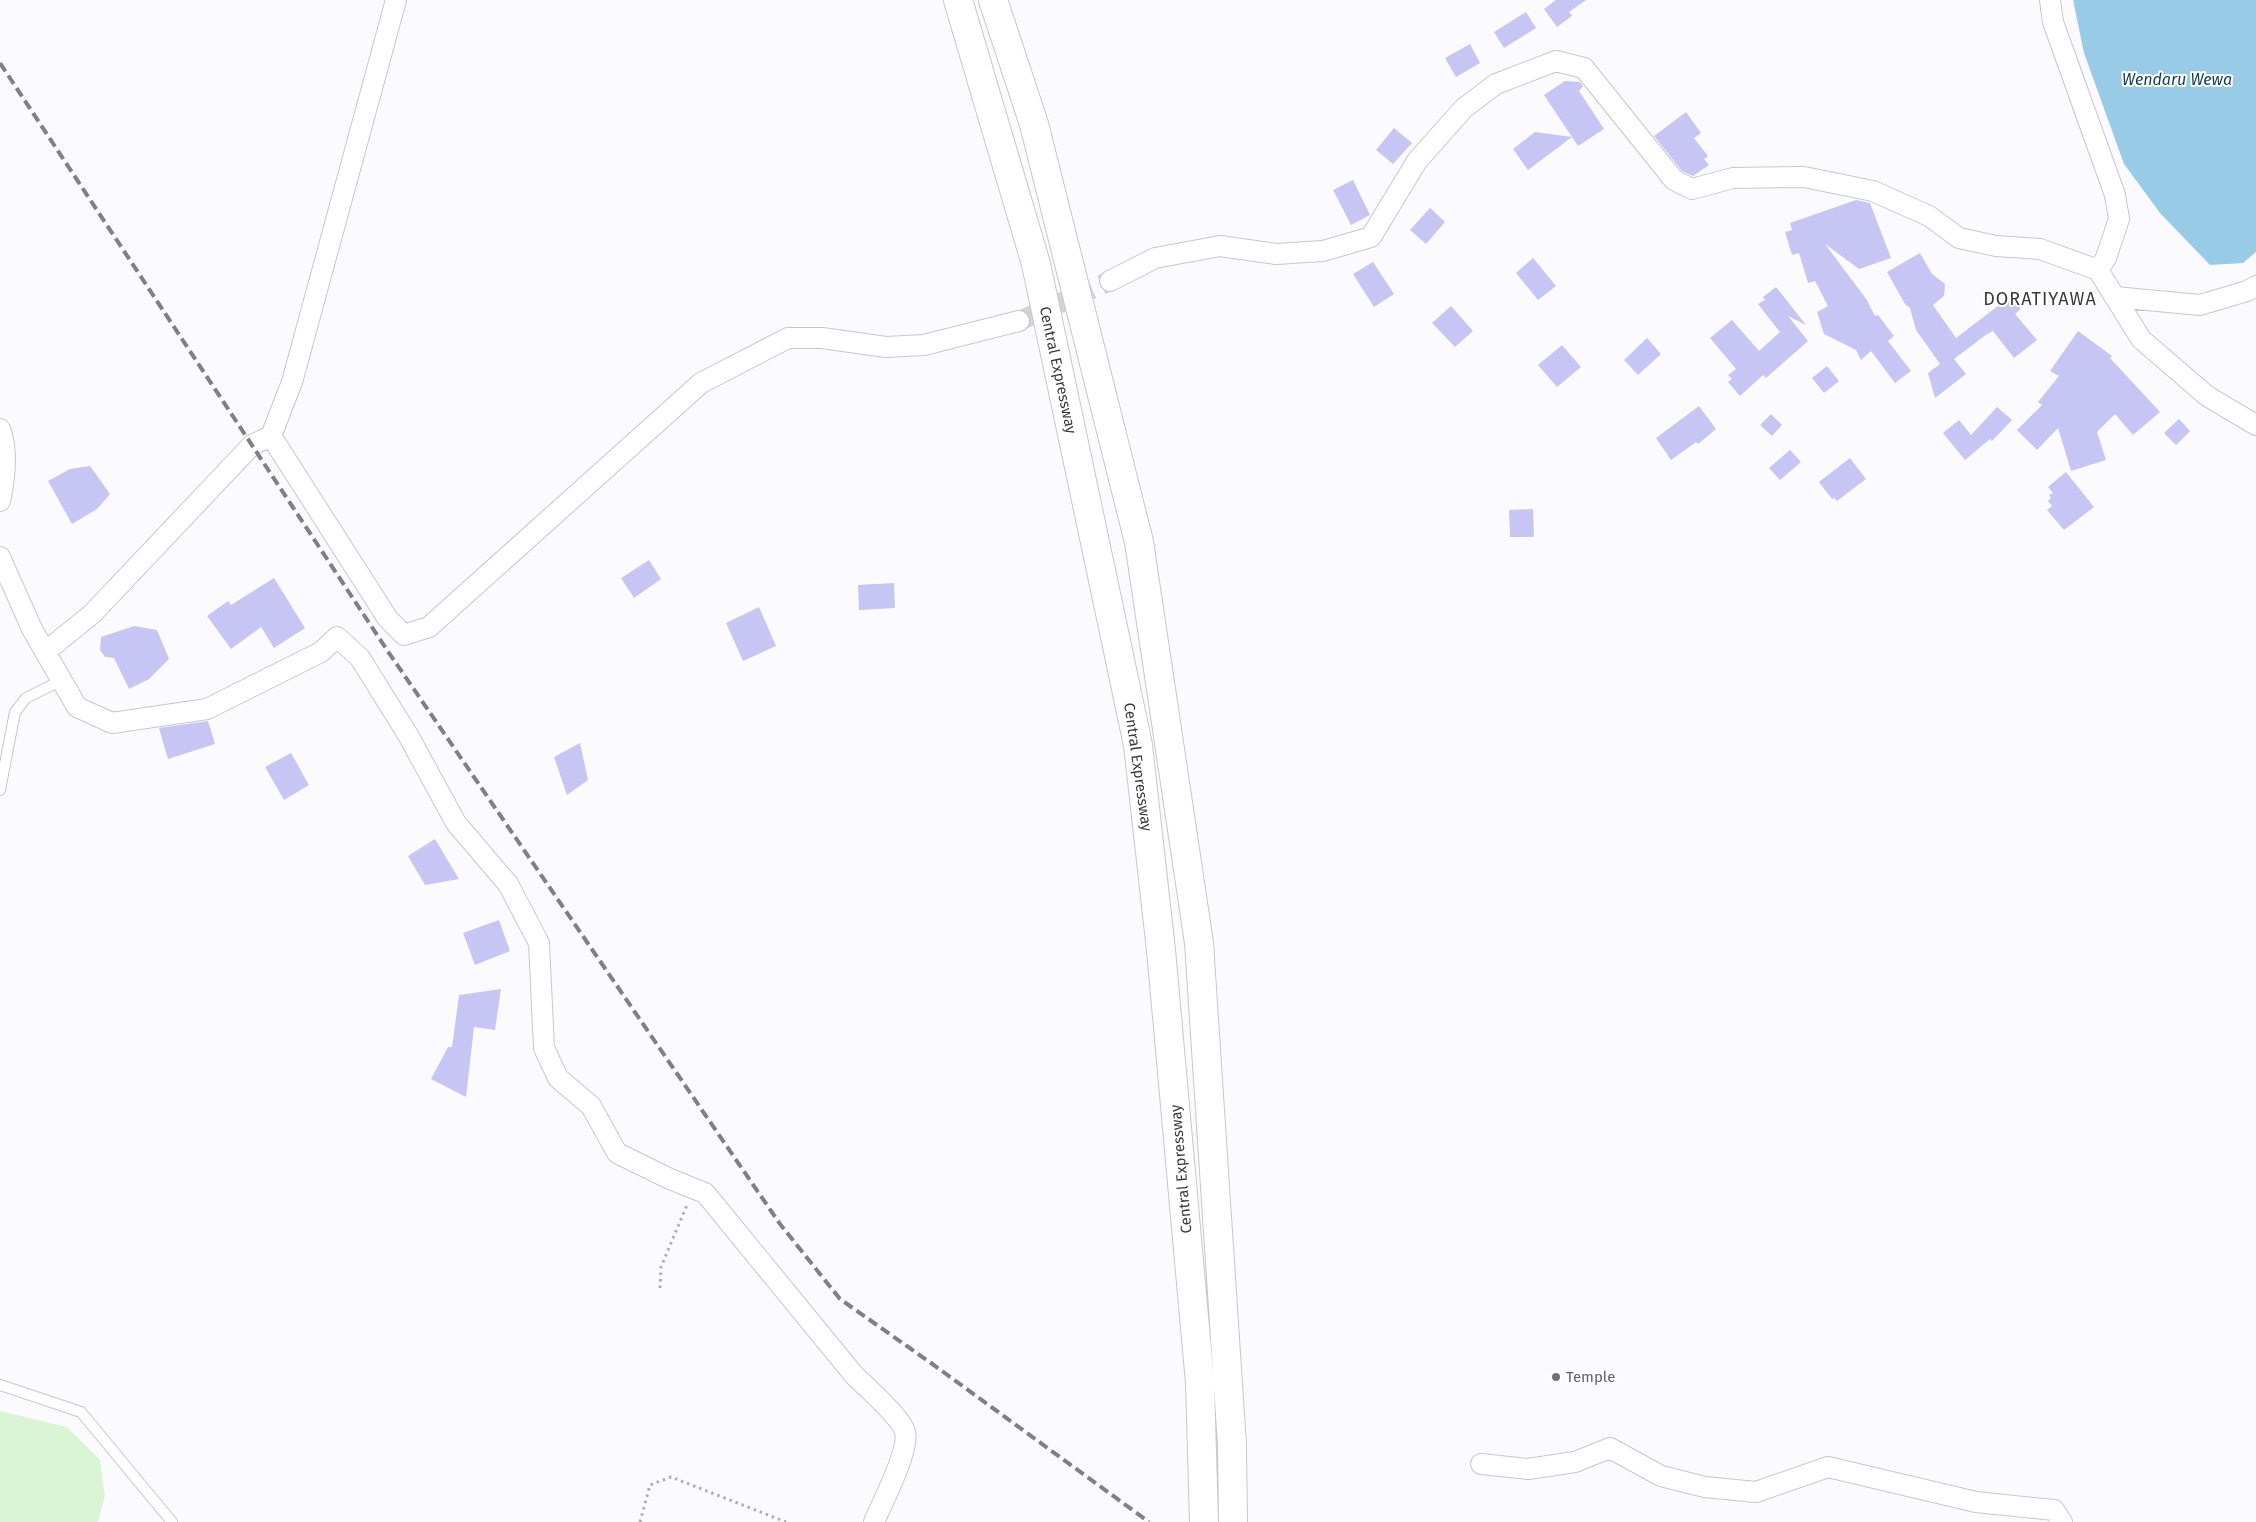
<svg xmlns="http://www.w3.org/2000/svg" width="2256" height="1522" font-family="'Fira Sans',sans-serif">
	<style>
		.green { fill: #daf5d3 }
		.water { fill: #98cce6 }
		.building { fill: #c6c5f4 }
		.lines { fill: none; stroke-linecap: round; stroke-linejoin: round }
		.minor-tunnel { stroke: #d4d4d8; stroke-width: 20; stroke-dasharray: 20 10; stroke-linecap: butt }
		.service-casing { stroke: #c6c6cd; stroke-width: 12 }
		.minor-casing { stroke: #c6c6cd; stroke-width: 22 }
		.motorway-casing { stroke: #c6c6cd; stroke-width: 30 }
		.path { stroke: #aeaeb2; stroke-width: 3; stroke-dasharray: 2.5 4; stroke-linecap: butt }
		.service { stroke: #fff; stroke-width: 10 }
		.minor { stroke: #fff; stroke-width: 20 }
		.motorway { stroke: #fff; stroke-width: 28 }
		.rail { stroke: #808084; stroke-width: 4; stroke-dasharray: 10 5; stroke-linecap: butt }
		.worship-dot { fill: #6b7280; stroke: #fff; stroke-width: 2 }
		.labels { text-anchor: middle; stroke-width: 4; stroke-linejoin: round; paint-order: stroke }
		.street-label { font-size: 15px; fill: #3a3a3d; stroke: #fff }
		.worship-label { font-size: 15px; fill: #5b616d; stroke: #fff; text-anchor: start }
		.water-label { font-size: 16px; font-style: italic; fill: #0f3c4e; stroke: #fff }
		.quarter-label { font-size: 18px; letter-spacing: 1px; fill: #3a3a3d; stroke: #fff }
	</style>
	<rect width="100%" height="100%" fill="#fbfbff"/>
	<path class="green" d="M 0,1411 L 67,1427 L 100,1460 L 105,1496 L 98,1522 L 0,1522 Z"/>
	<path class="water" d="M 2073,0 L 2256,0 L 2256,252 L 2243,263 L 2210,265 L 2160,213 L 2124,164 L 2084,53 Z"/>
	<path class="building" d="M 1556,0 L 1586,0 L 1569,12 L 1572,16 L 1557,27 L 1544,9 Z
		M 1526,12 L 1536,28 L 1504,48 L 1494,32 Z
		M 1470,44 L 1480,63 L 1456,77 L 1445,58 Z
		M 1565,81 L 1580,82 L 1583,86 L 1579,91 L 1604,129 L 1578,146 L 1572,137 L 1528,170 L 1513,149 L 1535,132 L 1572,137 L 1544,95 Z
		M 1686,112 L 1701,133 L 1694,138 L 1708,156 L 1704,159 L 1709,165 L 1693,176 L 1682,171 L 1654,136 Z
		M 1394,128 L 1412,143 L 1393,164 L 1376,150 Z
		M 1353,180 L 1370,215 L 1351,225 L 1333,190 Z
		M 1856,200 L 1870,203 L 1891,258 L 1859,269 L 1825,244 L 1867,300 L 1875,316 L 1878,315 L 1894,336 L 1888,341 L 1911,371 L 1895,383 L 1871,351 L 1861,360 L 1856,350 L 1824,334 L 1817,312 L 1828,306 L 1815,281 L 1808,283 L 1799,253 L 1792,255 L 1785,232 L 1792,230 L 1790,223 Z
		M 1430,208 L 1445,222 L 1426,244 L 1410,230 Z
		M 1920,253 L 1932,274 L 1945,284 L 1944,296 L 1933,305 L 1956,338 L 2011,296 L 2021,309 L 2015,314 L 2037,340 L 2014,358 L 1993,331 L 1987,334 L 1954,359 L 1966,374 L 1935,398 L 1928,373 L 1940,364 L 1916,330 L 1910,308 L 1905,304 L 1887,272 Z
		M 1533,258 L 1556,286 L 1538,300 L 1516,273 Z
		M 1373,262 L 1394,294 L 1374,307 L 1353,274 Z
		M 1776,287 L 1806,325 L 1788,316 L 1808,341 L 1766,378 L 1763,375 L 1740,396 L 1728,382 L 1732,379 L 1728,375 L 1736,369 L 1710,338 L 1732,320 L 1759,351 L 1780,332 L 1758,304 L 1765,300 L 1763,297 Z
		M 1451,306 L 1473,331 L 1455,347 L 1432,323 Z
		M 2078,331 L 2112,356 L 2110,358 L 2160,412 L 2133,435 L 2115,414 L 2097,432 L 2106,460 L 2071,471 L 2058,428 L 2037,450 L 2017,430 L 2042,405 L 2038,402 L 2059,376 L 2050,371 Z
		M 1647,338 L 1661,354 L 1638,375 L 1624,360 Z
		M 1562,345 L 1581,367 L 1557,387 L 1538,365 Z
		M 1827,366 L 1839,381 L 1824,393 L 1812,378 Z
		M 1699,406 L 1716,429 L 1698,444 L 1696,442 L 1671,460 L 1656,438 Z
		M 1997,407 L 2012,420 L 1992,441 L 1990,439 L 1965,460 L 1943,433 L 1959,420 L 1971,435 Z
		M 1771,414 L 1782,425 L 1772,436 L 1760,425 Z
		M 2179,419 L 2190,431 L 2176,445 L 2164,433 Z
		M 1790,450 L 1801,462 L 1780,480 L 1769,468 Z
		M 1850,458 L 1866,479 L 1837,501 L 1834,498 L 1832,499 L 1819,482 Z
		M 90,466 L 110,494 L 97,509 L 72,524 L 48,481 L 70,469 Z
		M 2066,472 L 2094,507 L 2064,530 L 2047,510 L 2052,506 L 2048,501 L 2051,498 L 2049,495 L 2053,493 L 2048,487 Z
		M 1533,509 L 1534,537 L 1510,537 L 1509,510 Z
		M 649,560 L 661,579 L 634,598 L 621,578 Z
		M 274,578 L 305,628 L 274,648 L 261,627 L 231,649 L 207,616 L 228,601 L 231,605 Z
		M 894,583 L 895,608 L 859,610 L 858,585 Z
		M 759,607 L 776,646 L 743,661 L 726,623 Z
		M 134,626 L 157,630 L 169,659 L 149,679 L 129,689 L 114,658 L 105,657 L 100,650 L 101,637 Z
		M 208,721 L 215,744 L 168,759 L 159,728 Z
		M 580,743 L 588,780 L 567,795 L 554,757 Z
		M 291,753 L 309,785 L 284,800 L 265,767 Z
		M 435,839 L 459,879 L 425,885 L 408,856 Z
		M 499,920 L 510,951 L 475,965 L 463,933 Z
		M 501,989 L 495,1030 L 474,1027 L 466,1097 L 431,1079 L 448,1047 L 452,1047 L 459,995 Z"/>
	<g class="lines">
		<path class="minor-tunnel" d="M 1019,321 L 1110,281"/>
		<g class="service-casing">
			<path id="service" d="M 0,790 L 15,712 L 26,698 L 62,680
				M 0,1385 L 81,1412 L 172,1522"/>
		</g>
		<g class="minor-casing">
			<path id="minor" d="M 2050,0 L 2053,22 L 2115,195 L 2119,219 L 2106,258 L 2098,270 L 2141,339 L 2207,396 L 2256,425
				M 1110,281 L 1155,258 L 1220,246 L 1276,254 L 1323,251 L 1371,237 L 1417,161 L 1464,108 L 1496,84 L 1556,61 L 1584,68 L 1674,180 L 1692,189 L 1733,178 L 1804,177 L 1873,191 L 1929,216 L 1959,238 L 1996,246 L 2040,249 L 2098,270
				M 2115,297 L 2200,305 L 2247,291 L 2256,286
				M 0,429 C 8,450 5,478 0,501
				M 271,436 L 292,382 L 396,0
				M 0,557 L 32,629 L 77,707 L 112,723 L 207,709 L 321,652 L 337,637 L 360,658 L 408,735 L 456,823 L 508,884 L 539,943 L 544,1048 L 558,1078 L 591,1106 L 617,1153 L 670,1179 L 705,1193 L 854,1375 C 865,1386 902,1418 905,1432 C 910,1450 882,1503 874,1522
				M 45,652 L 92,614 L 252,445 L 271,436 L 388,619 L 404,635 L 429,627 L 701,383 L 788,338 L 822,338 L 886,347 L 924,345 L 1019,321
				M 1481,1464 L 1528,1469 L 1575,1462 L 1610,1448 L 1661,1476 L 1705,1487 L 1756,1492 L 1828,1467 L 1976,1502 L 2054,1510 L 2062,1522"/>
		</g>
		<g class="motorway-casing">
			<path id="motorway" d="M 958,0 L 1036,264 L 1138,745 L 1161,950 L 1200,1383 L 1204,1522
				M 993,0 L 1034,124 L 1139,542 L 1199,943 L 1232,1445 L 1233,1522"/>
		</g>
		<path class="path" d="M 660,1288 L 661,1267 L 687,1205
			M 640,1522 L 650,1485 L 671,1477 L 786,1522"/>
		<use href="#service" class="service"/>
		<use href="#minor" class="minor"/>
		<use href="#motorway" class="motorway"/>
		<path class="rail" d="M 0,63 L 387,650 L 780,1224 L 840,1299 L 931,1363 L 1149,1522"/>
	</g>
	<circle class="worship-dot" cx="1556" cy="1377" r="5"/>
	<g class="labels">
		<g class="street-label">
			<text transform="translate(1058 370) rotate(78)" y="5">Central Expressway</text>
			<text transform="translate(1138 767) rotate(82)" y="5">Central Expressway</text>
			<text transform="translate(1181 1169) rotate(-95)" y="5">Central Expressway</text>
		</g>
		<g class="worship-label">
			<text x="1566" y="1382">Temple</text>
		</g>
		<g class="water-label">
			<text x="2177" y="85">Wendaru Wewa</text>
		</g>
		<g class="quarter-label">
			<text x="2040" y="305">DORATIYAWA</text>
		</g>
	</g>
</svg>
